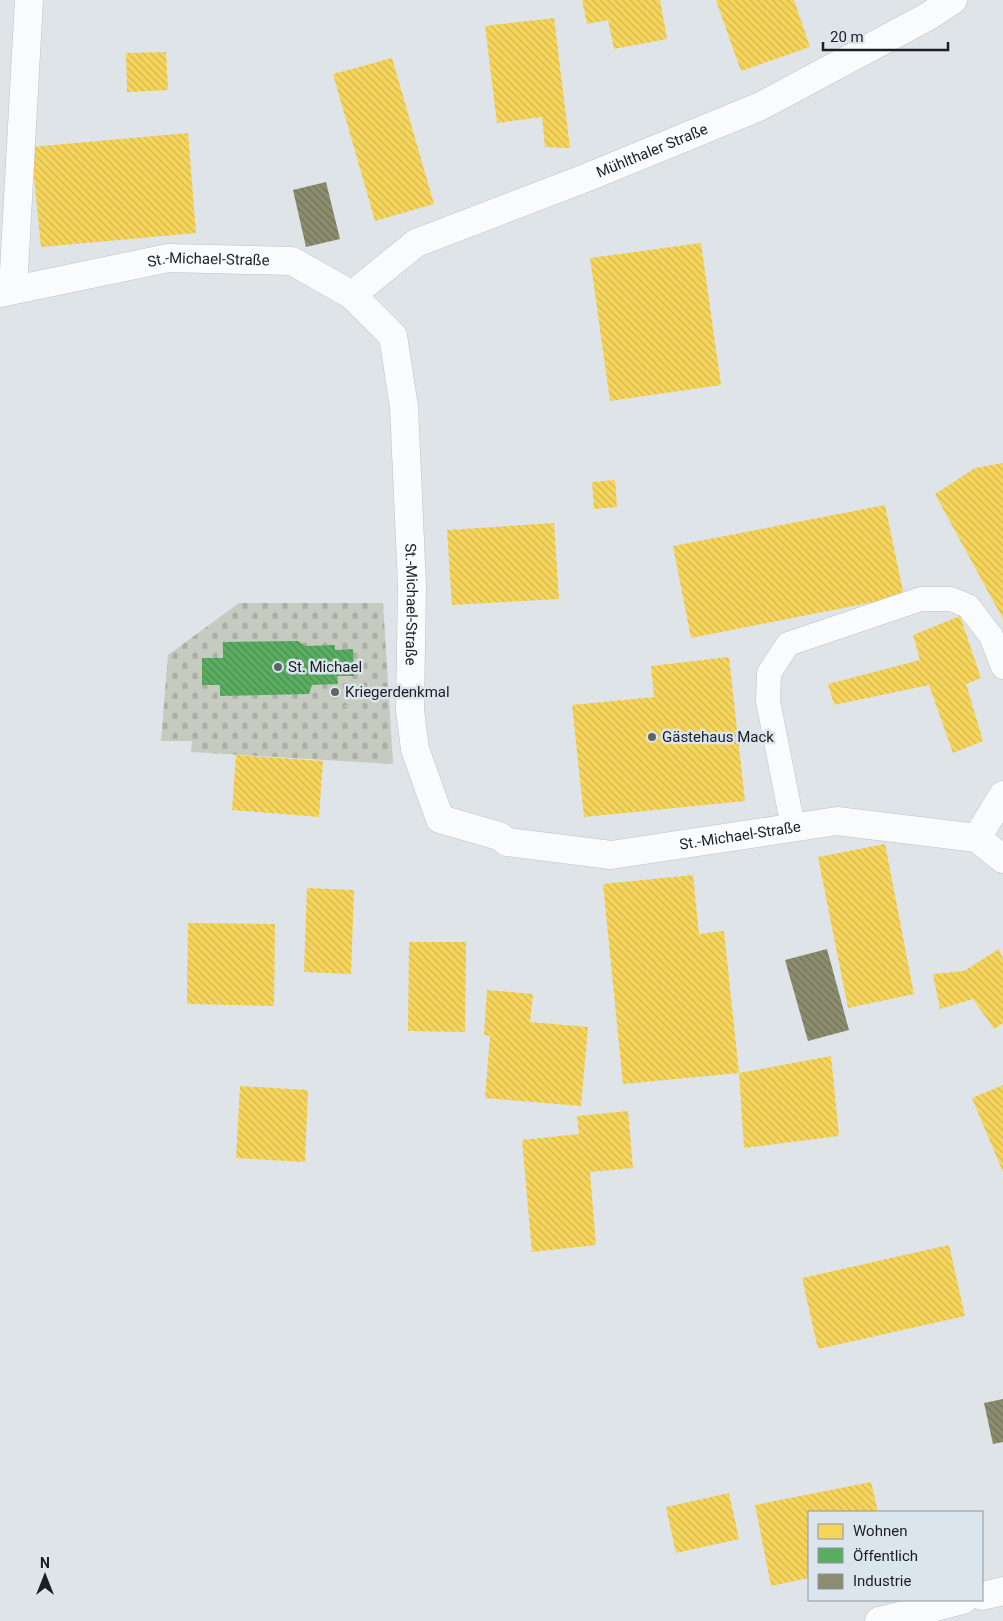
<svg xmlns="http://www.w3.org/2000/svg" width="1003" height="1621" font-family="Roboto,sans-serif">
	<style>
		.cemetery { fill: url(#cemetery-stones) }
		.homes { fill: url(#homes-back-hatch) }
		.public { fill: url(#public-back-hatch) }
		.industry { fill: url(#industry-back-hatch) }
		.lines { fill: none; stroke-linecap: round; stroke-linejoin: round }
		.service-casing { stroke: #bec2c5; stroke-width: 25 }
		.minor-casing { stroke: #bec2c5; stroke-width: 29 }
		.path { stroke: #cfd0d1; stroke-width: 3; stroke-dasharray: 1 4; stroke-linecap: butt }
		.service { stroke: #fafbfc; stroke-width: 24 }
		.minor { stroke: #fafbfc; stroke-width: 28 }
		.poi-dot { fill: #606468; stroke: #dbe5ed; stroke-width: 2 }
		.labels { text-anchor: middle; stroke-width: 5; stroke-linejoin: round; paint-order: stroke }
		.street-label { font-size: 15px; fill: #1c1f22; stroke: #dbe5ed }
		.poi-label { font-size: 15px; fill: #1c1f22; stroke: #dbe5ed; text-anchor: start }
	</style>
	<defs>
		<pattern id="cemetery-stones" width="16" height="16" patternUnits="userSpaceOnUse" patternTransform="scale(1.25)"><rect width="16" height="16" fill="#c6cbc0"/><path d="M2 7V4a2 2 0 0 1 4 0v3zM10 15v-3a2 2 0 0 1 4 0v3z" fill="#aaaea5"/></pattern>
		<pattern id="homes-back-hatch" width="6" height="6" patternUnits="userSpaceOnUse" patternTransform="scale(1.25)"><rect width="6" height="6" fill="#f6d55c"/><path d="M-1 5l2 2M0 0l6 6M5-1l2 2" fill="none" stroke="#d2b650"/></pattern>
		<pattern id="public-back-hatch" width="6" height="6" patternUnits="userSpaceOnUse" patternTransform="scale(1.25)"><rect width="6" height="6" fill="#5aae61"/><path d="M-1 5l2 2M0 0l6 6M5-1l2 2" fill="none" stroke="#4a8d50"/></pattern>
		<pattern id="industry-back-hatch" width="6" height="6" patternUnits="userSpaceOnUse" patternTransform="scale(1.25)"><rect width="6" height="6" fill="#8c8c6e"/><path d="M-1 5l2 2M0 0l6 6M5-1l2 2" fill="none" stroke="#72725a"/></pattern>
	</defs>
	<rect width="100%" height="100%" fill="#dfe4e9"/>
	<path class="cemetery" d="M 239,603 L 383,603 L 393,764 L 191,752 L 192,741 L 161,741 L 168,655 Z"/>
	<path class="homes" d="M 582,0 L 660,0 L 667,39 L 614,49 L 608,20 L 587,24 Z
		M 716,0 L 794,0 L 810,47 L 741,71 Z
		M 554,18 L 570,148 L 545,147 L 542,117 L 497,123 L 485,26 Z
		M 166,52 L 168,90 L 127,92 L 126,53 Z
		M 392,58 L 434,204 L 375,221 L 333,74 Z
		M 188,133 L 196,233 L 41,247 L 31,147 Z
		M 701,243 L 721,385 L 610,401 L 590,258 Z
		M 1003,463 L 1003,619 L 935,494 L 975,468 Z
		M 615,480 L 617,507 L 594,509 L 592,482 Z
		M 885,505 L 904,596 L 691,638 L 673,546 Z
		M 554,523 L 559,599 L 452,605 L 447,530 Z
		M 960,616 L 981,678 L 966,684 L 983,741 L 953,753 L 929,685 L 834,705 L 828,684 L 920,660 L 913,635 Z
		M 729,657 L 745,801 L 584,817 L 572,705 L 654,697 L 651,666 Z
		M 236,755 L 323,761 L 319,817 L 232,810 Z
		M 885,844 L 914,994 L 848,1008 L 818,857 Z
		M 693,875 L 699,934 L 724,931 L 739,1073 L 623,1084 L 603,884 Z
		M 307,888 L 354,890 L 351,974 L 304,972 Z
		M 188,923 L 275,924 L 274,1006 L 187,1004 Z
		M 409,942 L 466,942 L 465,1032 L 408,1031 Z
		M 999,949 L 1003,959 L 1003,1023 L 994,1029 L 973,999 L 940,1009 L 933,974 L 964,971 Z
		M 487,990 L 533,994 L 530,1022 L 588,1027 L 581,1106 L 485,1098 L 490,1036 L 484,1035 Z
		M 831,1056 L 839,1136 L 744,1148 L 739,1073 Z
		M 1003,1085 L 1003,1172 L 972,1098 Z
		M 240,1086 L 308,1090 L 305,1162 L 236,1158 Z
		M 628,1111 L 633,1168 L 590,1172 L 596,1245 L 532,1252 L 522,1140 L 579,1134 L 577,1116 Z
		M 949,1245 L 965,1316 L 818,1349 L 802,1278 Z
		M 871,1482 L 878,1512 L 809,1512 L 809,1578 L 771,1586 L 755,1505 Z
		M 729,1493 L 739,1539 L 676,1553 L 666,1507 Z"/>
	<path class="public" d="M 298,641 L 306,646 L 335,645 L 335,650 L 353,649 L 354,676 L 337,676 L 338,684 L 312,685 L 309,694 L 220,696 L 220,685 L 202,685 L 202,658 L 223,658 L 223,642 Z"/>
	<path class="industry" d="M 326,182 L 340,239 L 306,247 L 293,190 Z
		M 827,949 L 849,1030 L 808,1041 L 785,960 Z
		M 1003,1399 L 1003,1442 L 993,1444 L 984,1403 Z"/>
	<g class="lines">
		<g class="service-casing">
			<path id="service" d="M 793,827 L 768,701 L 769,673 L 788,644 L 921,599 L 951,599 L 968,606 L 991,636 L 1003,667"/>
		</g>
		<g class="minor-casing">
			<g id="minor">
				<path d="M 13,289 L 29,0"/>
				<path id="s1" d="M 0,293 L 168,258 L 292,261 L 352,295 L 393,336 L 404,407 L 412,585 L 410,710 L 415,749 L 440,819 L 499,836 L 507,842 L 611,855 L 837,821 L 977,838 L 1003,859"/>
				<path id="s2" d="M 352,295 L 416,243 L 588,177 L 761,106 L 927,17 L 953,0"/>
				<path d="M 977,838 L 1003,795"/>
				<path d="M 982,1596 L 1003,1591"/>
				<path d="M 879,1621 L 963,1600"/>
			</g>
		</g>
		<path class="path" d="M 346,676 L 346,710 L 374,710"/>
		<use href="#service" class="service"/>
		<use href="#minor" class="minor"/>
	</g>
	<g class="poi-dot">
		<circle cx="278" cy="667" r="5"/>
		<circle cx="335" cy="692" r="5"/>
		<circle cx="652" cy="737" r="5"/>
	</g>
	<g class="labels">
		<g class="street-label">
			<text dy="5" stroke="none"><textPath href="#s2" startOffset="336">Mühlthaler Straße</textPath></text>
			<text dy="5" stroke="none"><textPath href="#s1" startOffset="212">St.-Michael-Straße</textPath></text>
			<text dy="5" stroke="none"><textPath href="#s1" startOffset="692">St.-Michael-Straße</textPath></text>
			<text dy="5" stroke="none"><textPath href="#s1" startOffset="1218">St.-Michael-Straße</textPath></text>
		</g>
		<g class="poi-label">
			<text x="288" y="672">St. Michael</text>
			<text x="345" y="697">Kriegerdenkmal</text>
			<text x="662" y="742">Gästehaus Mack</text>
		</g>
	</g>
	<rect x="808" y="1511" width="175" height="90" fill="#dbe5ed" stroke="#8f969c"/>
	<rect x="818" y="1524" width="25" height="15" fill="#f6d55c" stroke="#8f969c"/>
	<text x="853" y="1536" font-size="15" fill="#1c1f22">Wohnen</text>
	<rect x="818" y="1548" width="25" height="15" fill="#5aae61" stroke="#8f969c"/>
	<text x="853" y="1561" font-size="15" fill="#1c1f22">Öffentlich</text>
	<rect x="818" y="1574" width="25" height="15" fill="#8c8c6e" stroke="#8f969c"/>
	<text x="853" y="1586" font-size="15" fill="#1c1f22">Industrie</text>
	<g transform="translate(45 1576)" stroke="#dbe5ed" stroke-width="4" paint-order="stroke">
	<path d="M0-4L9 19L0 12L-9 19Z" fill="#1c1f22"/>
	<text y="-8" font-size="14" font-weight="bold" text-anchor="middle" fill="#1c1f22">N</text>
	</g>
	<path d="M823 42v8h125v-8" fill="none" stroke="#1c1f22" stroke-width="2.5"/>
	<text x="830" y="42" font-size="15" fill="#1c1f22" stroke="#dbe5ed" stroke-width="4" paint-order="stroke">20 m</text>
</svg>
